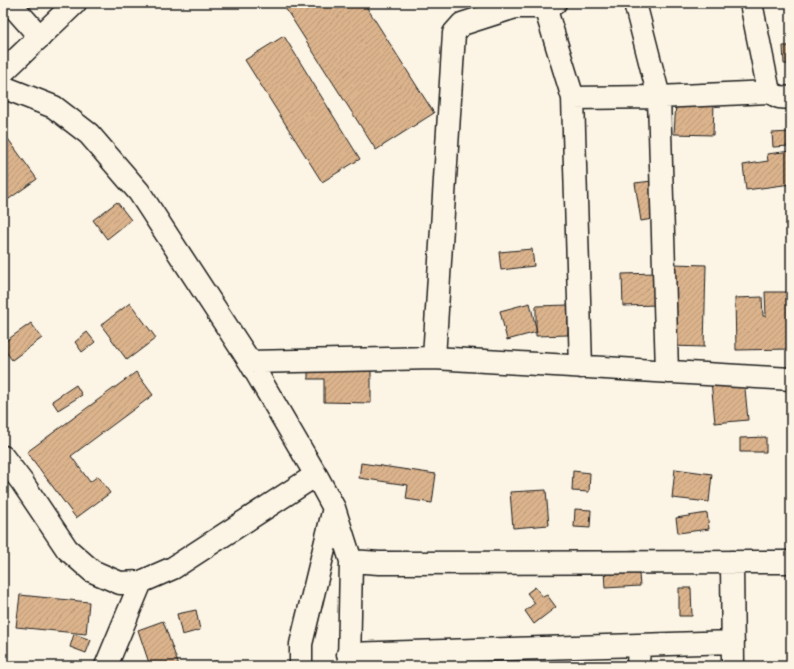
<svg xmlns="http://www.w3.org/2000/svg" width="794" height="669" font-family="'Balsamiq Sans',sans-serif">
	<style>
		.building { fill: url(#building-hatch); stroke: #1c1c1c }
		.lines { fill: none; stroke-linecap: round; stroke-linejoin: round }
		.minor-casing { stroke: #1c1c1c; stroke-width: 25 }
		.major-casing { stroke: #1c1c1c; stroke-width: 25 }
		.minor { stroke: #fcf5e5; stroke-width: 22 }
		.major { stroke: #fcf5e5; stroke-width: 22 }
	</style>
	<defs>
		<pattern id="building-hatch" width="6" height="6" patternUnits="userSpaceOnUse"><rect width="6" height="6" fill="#dbb38c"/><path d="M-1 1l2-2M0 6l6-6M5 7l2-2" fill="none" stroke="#bb9978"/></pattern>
	</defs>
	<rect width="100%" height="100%" fill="#fcf5e5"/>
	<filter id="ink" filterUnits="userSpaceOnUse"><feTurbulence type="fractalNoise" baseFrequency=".025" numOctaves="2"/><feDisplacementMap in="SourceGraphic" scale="8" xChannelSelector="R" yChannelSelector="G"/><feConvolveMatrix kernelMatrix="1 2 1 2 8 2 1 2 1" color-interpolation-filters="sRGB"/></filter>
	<g filter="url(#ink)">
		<path class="building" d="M 282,3 L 364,3 L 434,113 L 376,150 Z
			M 284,36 L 360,159 L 322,182 L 245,60 Z
			M 783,46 L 791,46 L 791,64 L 784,64 Z
			M 676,102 L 714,103 L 713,135 L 674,134 Z
			M 3,132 L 37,179 L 6,201 L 3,197 Z
			M 791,132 L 791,146 L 773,147 L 772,133 Z
			M 791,151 L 791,184 L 746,190 L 743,165 L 768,161 L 767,154 Z
			M 652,181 L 658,218 L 641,221 L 635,183 Z
			M 117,202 L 131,220 L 107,239 L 93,220 Z
			M 532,249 L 534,266 L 501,270 L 499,252 Z
			M 674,264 L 706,265 L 704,347 L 671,346 Z
			M 656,273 L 657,305 L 623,306 L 622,274 Z
			M 765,292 L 791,292 L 791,349 L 736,350 L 735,298 L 762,297 L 763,316 L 766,316 Z
			M 130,303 L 156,338 L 127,360 L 101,325 Z
			M 530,303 L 537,332 L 507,340 L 500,311 Z
			M 568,305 L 568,335 L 536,336 L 536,306 Z
			M 31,323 L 42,338 L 12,360 L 3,348 L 3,343 Z
			M 87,332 L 95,342 L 82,352 L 75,342 Z
			M 308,368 L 371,369 L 371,403 L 324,402 L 324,379 L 308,379 Z
			M 743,368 L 748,420 L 715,423 L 710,370 Z
			M 136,372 L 153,395 L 71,456 L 90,482 L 98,476 L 110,493 L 76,518 L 27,452 Z
			M 76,385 L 82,395 L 58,410 L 52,401 Z
			M 766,437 L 766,452 L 740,452 L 740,438 Z
			M 361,463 L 436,474 L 432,503 L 406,499 L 408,485 L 359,478 Z
			M 675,469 L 712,474 L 709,502 L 672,498 Z
			M 573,471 L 590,473 L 589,492 L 572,491 Z
			M 546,490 L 549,525 L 513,528 L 510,492 Z
			M 575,509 L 591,510 L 590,528 L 574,527 Z
			M 707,513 L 709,529 L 678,533 L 676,518 Z
			M 637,550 L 640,586 L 605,588 L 603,552 Z
			M 535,587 L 543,597 L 547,595 L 556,607 L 534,624 L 525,611 L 535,603 L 527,593 Z
			M 679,588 L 691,588 L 692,616 L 679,616 Z
			M 20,595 L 89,602 L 86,634 L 16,627 Z
			M 196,610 L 200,630 L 182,635 L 177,614 Z
			M 163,621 L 179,666 L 150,666 L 138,630 Z
			M 74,634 L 91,640 L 86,653 L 70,647 Z
			M 216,661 L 218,666 L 201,666 Z"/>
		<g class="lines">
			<g class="minor-casing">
				<path id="minor" d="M 10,3 L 40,37
					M 635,3 L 659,97 L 667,372
					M 751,3 L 769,92 L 779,97 L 791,98
					M 545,7 L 573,98
					M 3,87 L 54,107 L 89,134 L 139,192 L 250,362 L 316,475 L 334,508 L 351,561 L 379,563 L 791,562
					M 434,358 L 791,379
					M 250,362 L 434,358 L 454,33 L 462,24 L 515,7 L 545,7 L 555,3
					M 581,367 L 573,98 L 659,97 L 769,92
					M 3,457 L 22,482 L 67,549 L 92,571 L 120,583 L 141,582 L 173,568 L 316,475
					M 732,562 L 733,666
					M 348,654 L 733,642
					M 106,666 L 141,582
					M 301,666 L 301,644 L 334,508
					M 349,666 L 351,561
					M 638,666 L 639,645"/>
			</g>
			<g class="major-casing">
				<path id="major" d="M 3,72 L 75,3"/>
			</g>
			<use href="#minor" class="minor"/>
			<use href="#major" class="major"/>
		</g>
	</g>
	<rect width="794" height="669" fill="none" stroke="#fcf5e5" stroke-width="16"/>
	<rect x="8" y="8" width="778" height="653" fill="none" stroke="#1c1c1c" stroke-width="1.5" filter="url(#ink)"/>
</svg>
